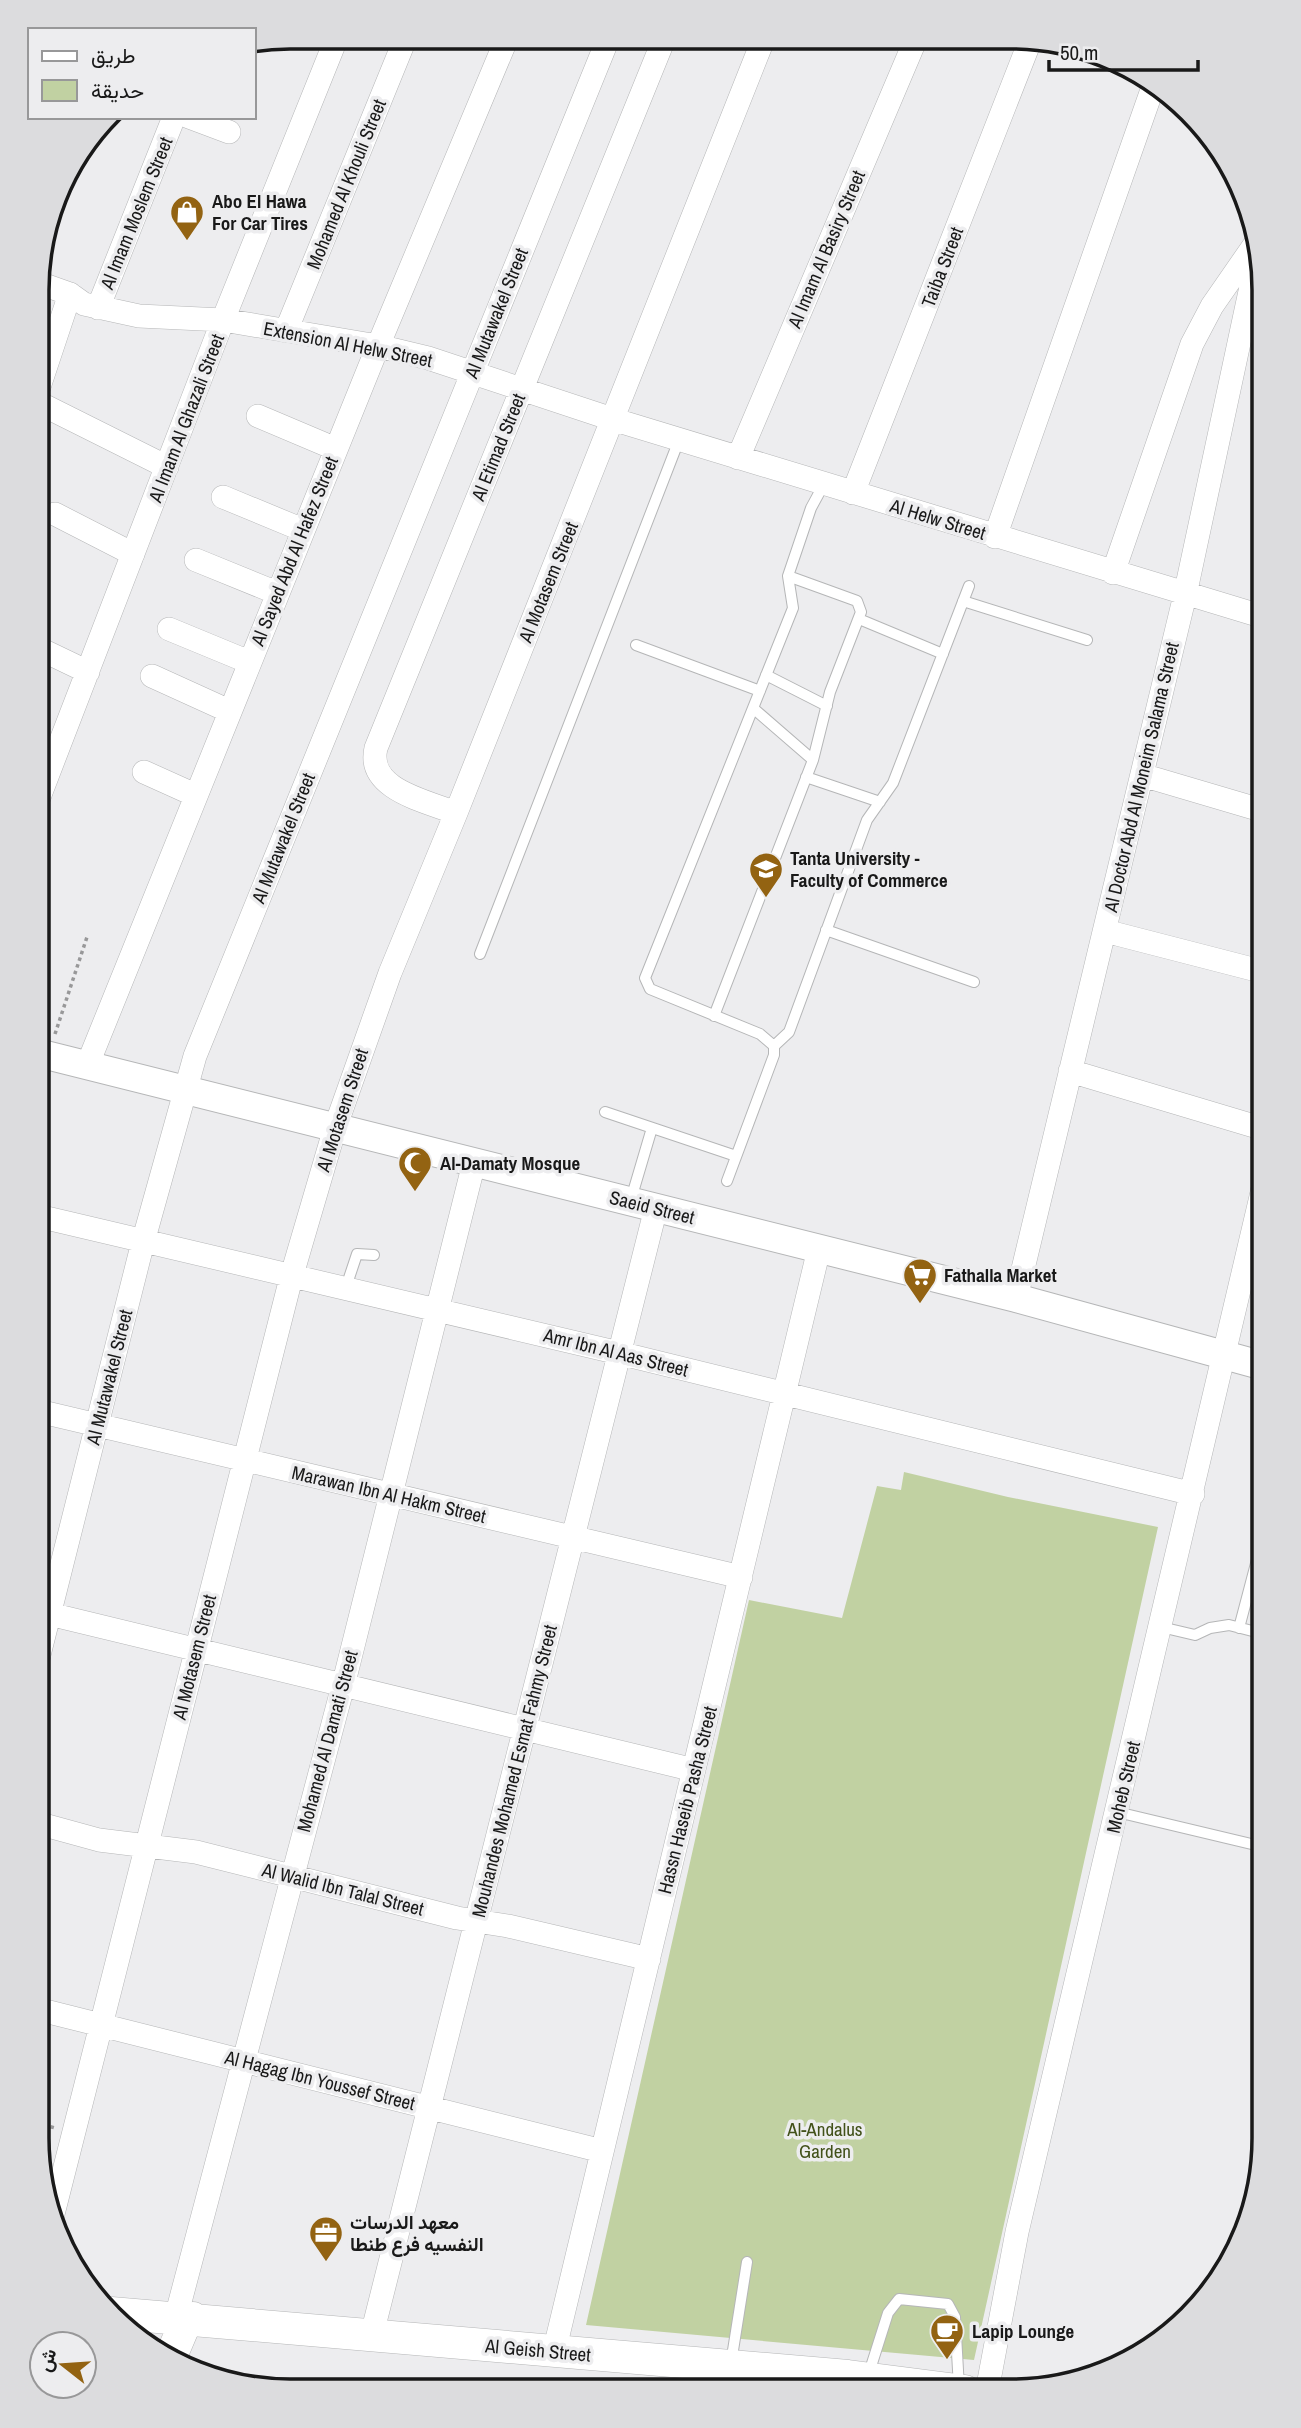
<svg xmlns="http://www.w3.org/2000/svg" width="1301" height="2428" font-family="'Archivo Narrow',Vazirmatn,sans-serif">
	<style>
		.green { fill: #c1d1a2 }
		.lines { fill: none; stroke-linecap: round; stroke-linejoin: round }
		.service-casing { stroke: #b5b6b7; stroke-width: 12 }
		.minor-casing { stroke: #b5b6b7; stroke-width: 24 }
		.tertiary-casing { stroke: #b5b6b7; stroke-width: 30 }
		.secondary-casing { stroke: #b5b6b7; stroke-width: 33 }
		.path { stroke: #989899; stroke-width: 3.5; stroke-dasharray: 3.5 3.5; stroke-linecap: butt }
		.service { stroke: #fff; stroke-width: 10 }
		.minor { stroke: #fff; stroke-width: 23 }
		.tertiary { stroke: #fff; stroke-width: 28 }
		.secondary { stroke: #fff; stroke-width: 32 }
		.labels { text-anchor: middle; stroke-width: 7; stroke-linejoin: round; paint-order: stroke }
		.street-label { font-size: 19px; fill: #191919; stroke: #ededef }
		.poi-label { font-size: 19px; font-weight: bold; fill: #191919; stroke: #ededef; text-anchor: start }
		.park-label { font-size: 19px; fill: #42511a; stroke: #ededef }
		.rim { fill: none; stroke: #191919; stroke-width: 3.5 }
	</style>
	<rect width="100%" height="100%" fill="#ededef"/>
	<path class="green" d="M 904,1472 L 1008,1497 L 1158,1527 L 974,2360 L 586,2325 L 749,1600 L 842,1618 L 877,1486 L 901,1490 Z"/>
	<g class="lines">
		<g class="service-casing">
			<path id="service" d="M 963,601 L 1087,640
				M 859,619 L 943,654
				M 636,645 L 760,691
				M 766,675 L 827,706
				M 753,708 L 813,760
				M 38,740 L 58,749
				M 806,777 L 880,802
				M 826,930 L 974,982
				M 480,954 L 679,440
				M 714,1016 L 813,760 L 830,692 L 861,612 L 857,601 L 788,576
				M 774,1046 L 789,1032 L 867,820 L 893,783 L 969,586
				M 605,1112 L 736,1156
				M 727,1181 L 774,1055 L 774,1046 L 760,1034 L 650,989 L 645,978 L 793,608 L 788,576 L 811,508 L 824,484
				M 631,1199 L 652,1128
				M 345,1290 L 357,1254 L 374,1255
				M 1161,1627 L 1195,1635 L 1210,1628 L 1229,1625 L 1264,1634
				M 1239,1628 L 1264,1533
				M 1117,1812 L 1264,1847
				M 731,2363 L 747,2262
				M 868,2376 L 888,2313 L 899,2299 L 948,2304 L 955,2317 L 959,2388"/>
		</g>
		<g class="minor-casing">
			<path id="minor" d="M 189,117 L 229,132
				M 39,283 L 70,294 L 84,304 L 139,316 L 223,320 L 378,346 L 428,358 L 612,419 L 1264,617
				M 98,308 L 174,117
				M 286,331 L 406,37
				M 39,387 L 70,294
				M 39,403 L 167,467
				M 258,416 L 336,449
				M 738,458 L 915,41
				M 853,493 L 1030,41
				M 223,497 L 303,530
				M 55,514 L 133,554
				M 995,537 L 1153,87
				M 196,560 L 277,593
				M 1113,573 L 1192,344 L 1212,306 L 1255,244
				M 169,629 L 249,662
				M 38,648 L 88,672
				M 152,676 L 229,711
				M 144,772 L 195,795
				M 1142,775 L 1264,811
				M 38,800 L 223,320 L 337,37
				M 456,813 C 427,801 366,790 376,748 L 664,39
				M 1105,931 L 1264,972
				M 87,1066 L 378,346 L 507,38
				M 1070,1071 L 1264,1129
				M 38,1216 L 619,1353 L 1193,1494
				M 1016,1298 L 1185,595 L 1258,254
				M 38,1411 L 741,1577
				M 37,1611 L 694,1770
				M 37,1663 L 143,1242 L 195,1056 L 608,39
				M 37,1823 L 99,1840 L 196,1852 L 457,1918 L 508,1926 L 649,1959
				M 37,2009 L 602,2151
				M 51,2222 L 291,1278 L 335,1128 L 390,973 L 456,813 L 763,40
				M 176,2317 L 343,1686 L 474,1163
				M 372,2334 L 656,1208
				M 554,2352 L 819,1249
				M 987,2391 L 1017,2232 L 1264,1184"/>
		</g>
		<g class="tertiary-casing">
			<path id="tertiary" d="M 38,1053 L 1016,1298 L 1264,1366"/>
		</g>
		<g class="secondary-casing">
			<path id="secondary" d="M 111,2313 L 848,2376 L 965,2391
				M 172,2354 L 183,2328 L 193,2318"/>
		</g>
		<path class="path" d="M 1258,593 L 1264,575
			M 55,1034 L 87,937
			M 37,2123 L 55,2128"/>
		<use href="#service" class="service"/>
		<use href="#minor" class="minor"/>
		<use href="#tertiary" class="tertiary"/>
		<use href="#secondary" class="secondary"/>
	</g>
	<defs>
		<g id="shop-pin" transform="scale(1.75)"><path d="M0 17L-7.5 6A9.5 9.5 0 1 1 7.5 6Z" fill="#936312" stroke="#ededef"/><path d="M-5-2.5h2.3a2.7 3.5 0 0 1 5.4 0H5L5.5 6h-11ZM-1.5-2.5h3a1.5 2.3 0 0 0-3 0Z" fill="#fff"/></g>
		<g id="university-pin" transform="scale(1.75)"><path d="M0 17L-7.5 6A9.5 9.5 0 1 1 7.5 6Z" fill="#936312" stroke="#ededef"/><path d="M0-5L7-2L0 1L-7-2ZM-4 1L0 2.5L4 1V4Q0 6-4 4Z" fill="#fff"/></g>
		<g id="mosque-pin" transform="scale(1.75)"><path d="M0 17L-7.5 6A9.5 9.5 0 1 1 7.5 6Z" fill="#936312" stroke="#ededef"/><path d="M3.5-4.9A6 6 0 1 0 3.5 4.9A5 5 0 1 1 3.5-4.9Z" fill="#fff"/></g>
		<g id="supermarket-pin" transform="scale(1.75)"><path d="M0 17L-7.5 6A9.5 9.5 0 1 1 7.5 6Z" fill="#936312" stroke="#ededef"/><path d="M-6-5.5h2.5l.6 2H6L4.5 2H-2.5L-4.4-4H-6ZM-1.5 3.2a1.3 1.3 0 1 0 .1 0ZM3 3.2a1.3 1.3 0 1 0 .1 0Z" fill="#fff"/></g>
		<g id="office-pin" transform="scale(1.75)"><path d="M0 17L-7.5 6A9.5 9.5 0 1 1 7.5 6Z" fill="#936312" stroke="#ededef"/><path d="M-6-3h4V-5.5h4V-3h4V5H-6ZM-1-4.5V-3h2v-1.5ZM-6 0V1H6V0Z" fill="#fff"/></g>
		<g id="cafe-pin" transform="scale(1.75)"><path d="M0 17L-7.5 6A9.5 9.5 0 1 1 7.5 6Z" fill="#936312" stroke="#ededef"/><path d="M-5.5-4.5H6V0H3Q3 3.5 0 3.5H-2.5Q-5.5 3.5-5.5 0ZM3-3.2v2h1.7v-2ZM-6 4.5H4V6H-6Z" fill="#fff"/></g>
	</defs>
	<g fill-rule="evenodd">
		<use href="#shop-pin" x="187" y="212"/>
		<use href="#university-pin" x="766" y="869"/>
		<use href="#mosque-pin" x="415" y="1163"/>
		<use href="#supermarket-pin" x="920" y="1275"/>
		<use href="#office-pin" x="326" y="2233"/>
		<use href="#cafe-pin" x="947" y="2331"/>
	</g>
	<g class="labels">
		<g class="street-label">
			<text transform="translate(346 184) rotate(-68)" y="7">Mohamed Al Khouli Street</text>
			<text transform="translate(136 213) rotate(-68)" y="7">Al Imam Moslem Street</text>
			<text transform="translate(826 249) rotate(-67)" y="7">Al Imam Al Basiry Street</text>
			<text transform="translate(942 267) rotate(-69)" y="7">Taiba Street</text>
			<text transform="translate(496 313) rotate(-68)" y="7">Al Mutawakel Street</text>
			<text transform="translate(348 344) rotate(11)" y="7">Extension Al Helw Street</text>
			<text transform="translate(186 418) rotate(-69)" y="7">Al Imam Al Ghazali Street</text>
			<text transform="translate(498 447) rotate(-68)" y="7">Al Etimad Street</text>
			<text transform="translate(938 519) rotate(17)" y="7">Al Helw Street</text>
			<text transform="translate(294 551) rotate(-68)" y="7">Al Sayed Abd Al Hafez Street</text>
			<text transform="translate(548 582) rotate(-68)" y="7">Al Motasem Street</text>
			<text transform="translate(1141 777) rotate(-77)" y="7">Al Doctor Abd Al Moneim Salama Street</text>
			<text transform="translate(283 838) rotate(-68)" y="7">Al Mutawakel Street</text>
			<text transform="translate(342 1110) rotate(-72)" y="7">Al Motasem Street</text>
			<text transform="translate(652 1207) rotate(14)" y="7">Saeid Street</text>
			<text transform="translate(616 1352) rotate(14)" y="7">Amr Ibn Al Aas Street</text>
			<text transform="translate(109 1377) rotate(-76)" y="7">Al Mutawakel Street</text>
			<text transform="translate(389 1494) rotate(13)" y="7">Marawan Ibn Al Hakm Street</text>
			<text transform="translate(194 1657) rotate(-76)" y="7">Al Motasem Street</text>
			<text transform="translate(327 1741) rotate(-75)" y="7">Mohamed Al Damati Street</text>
			<text transform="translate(514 1771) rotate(-76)" y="7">Mouhandes Mohamed Esmat Fahmy Street</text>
			<text transform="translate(1123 1787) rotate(-77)" y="7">Moheb Street</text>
			<text transform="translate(687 1800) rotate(-76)" y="7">Hassn Haseib Pasha Street</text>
			<text transform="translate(343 1889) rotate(14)" y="7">Al Walid Ibn Talal Street</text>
			<text transform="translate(320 2080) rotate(14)" y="7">Al Hagag Ibn Youssef Street</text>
			<text transform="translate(538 2350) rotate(5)" y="7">Al Geish Street</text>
		</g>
		<g class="poi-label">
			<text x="212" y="208">Abo El Hawa<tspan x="212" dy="22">For Car Tires</tspan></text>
			<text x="790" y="865">Tanta University -<tspan x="790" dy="22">Faculty of Commerce</tspan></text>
			<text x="440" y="1170">Al-Damaty Mosque</text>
			<text x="944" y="1282">Fathalla Market</text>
			<text x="350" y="2229">معهد الدرسات<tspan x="350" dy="22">النفسيه فرع طنطا</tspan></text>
			<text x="972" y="2338">Lapip Lounge</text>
		</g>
		<g class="park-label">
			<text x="825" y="2136">Al-Andalus<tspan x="825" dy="22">Garden</tspan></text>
		</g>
	</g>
	<path d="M0 0H1301V2428H0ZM290 49H1011A241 241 0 0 1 1252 290V2138A241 241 0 0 1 1011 2379H290A241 241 0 0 1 49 2138V290A241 241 0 0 1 290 49Z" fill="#dcdcde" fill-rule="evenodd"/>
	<path class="rim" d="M290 49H1011A241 241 0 0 1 1252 290V2138A241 241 0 0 1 1011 2379H290A241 241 0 0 1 49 2138V290A241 241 0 0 1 290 49Z"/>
	<rect x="28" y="28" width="228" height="91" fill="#ededef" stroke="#989899" stroke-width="2"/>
	<rect x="42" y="51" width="35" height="10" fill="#ffffff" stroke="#989899" stroke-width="2"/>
	<text x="91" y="63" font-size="21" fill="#191919">طريق</text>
	<rect x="42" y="80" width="35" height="21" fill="#c1d1a2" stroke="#989899" stroke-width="2"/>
	<text x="91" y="98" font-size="21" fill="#191919">حديقة</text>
	<g transform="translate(63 2365) rotate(287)"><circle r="33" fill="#ededef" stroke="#989899" stroke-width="2"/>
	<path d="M0-5L12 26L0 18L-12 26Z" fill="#936312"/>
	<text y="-10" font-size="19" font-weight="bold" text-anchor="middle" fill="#191919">ش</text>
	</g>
	<path d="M1049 60v10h149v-10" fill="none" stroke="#191919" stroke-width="3.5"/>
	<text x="1060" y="60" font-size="21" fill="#191919" stroke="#ededef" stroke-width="5" paint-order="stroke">50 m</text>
</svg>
